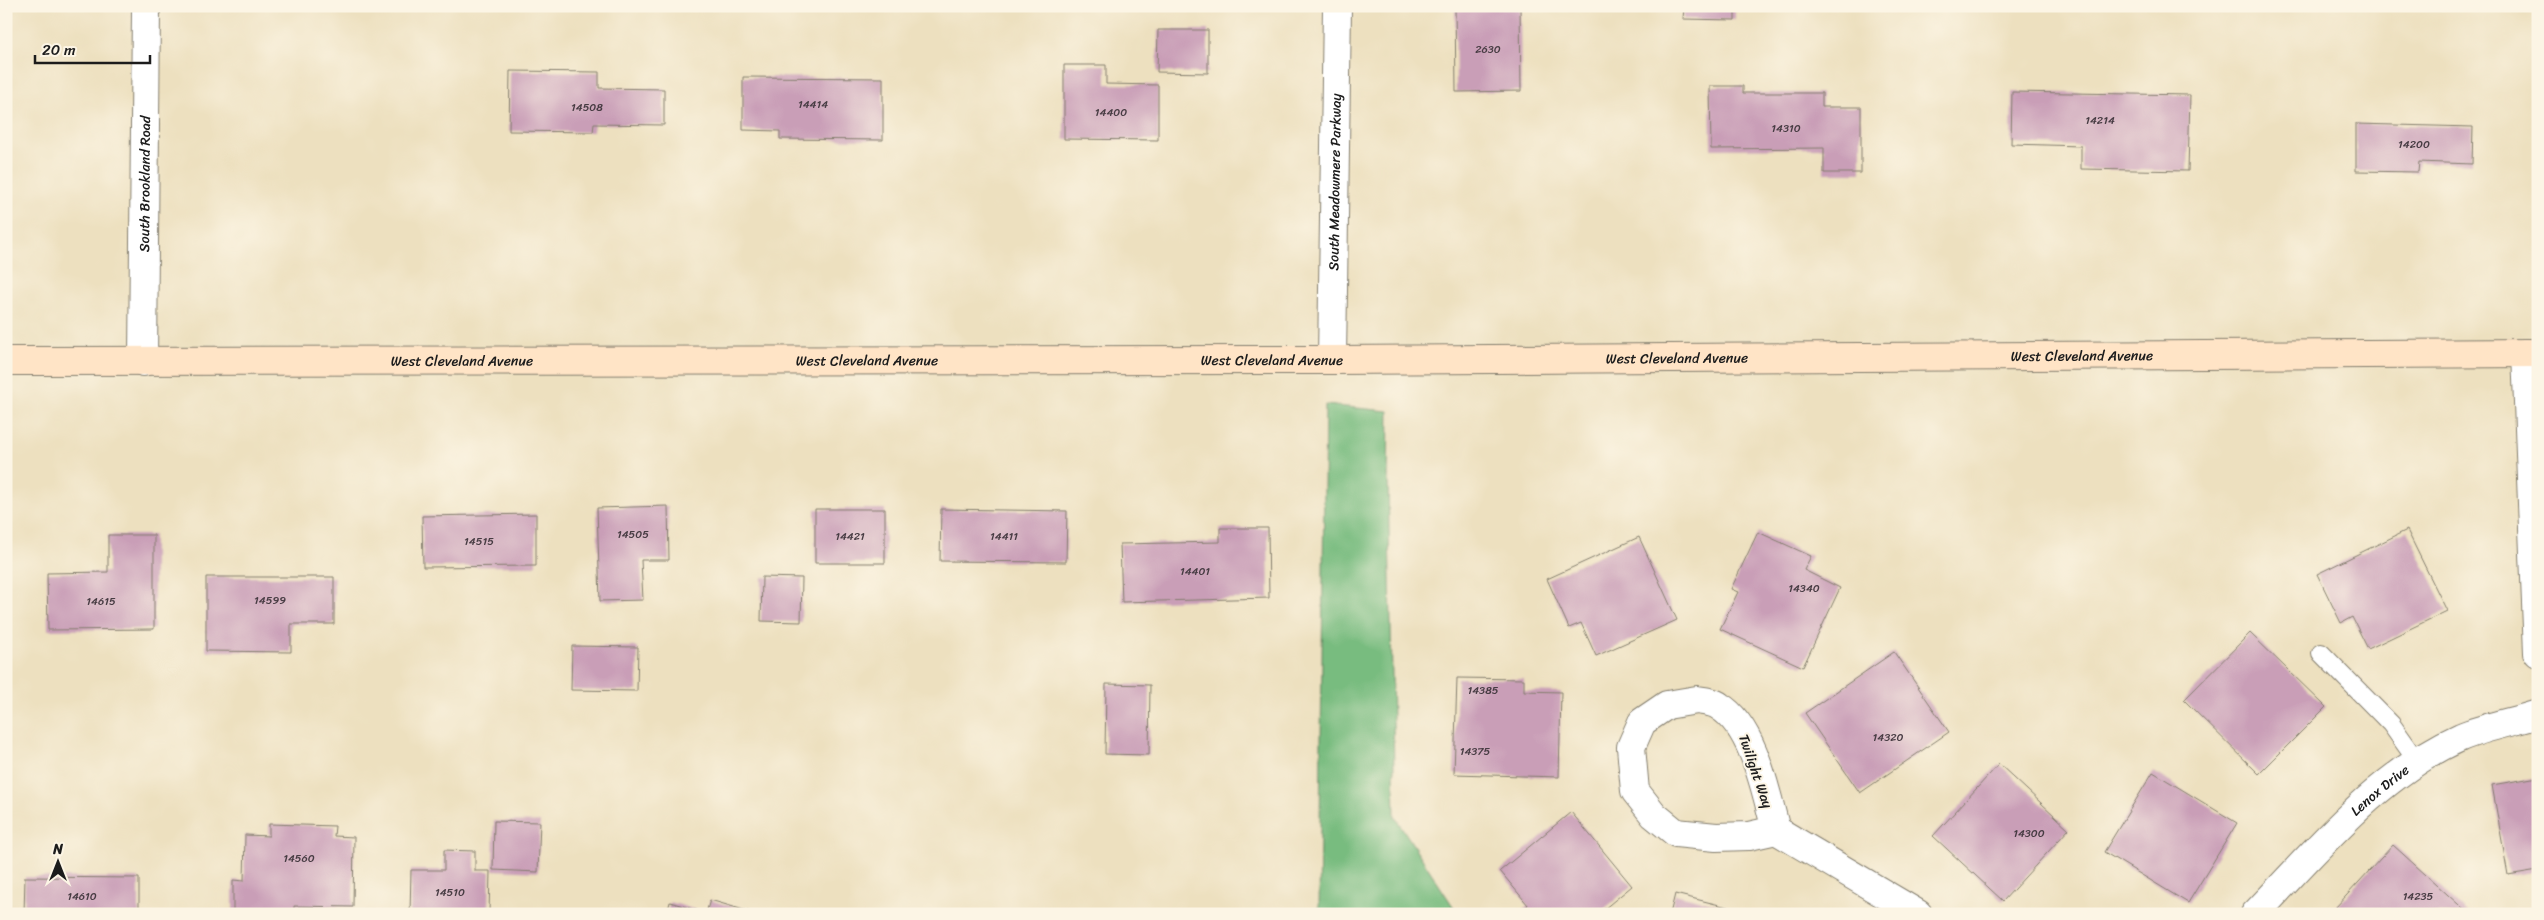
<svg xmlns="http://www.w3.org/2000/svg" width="2544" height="920" font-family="Sriracha,sans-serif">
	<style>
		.forest { fill: #78bc7f; stroke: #4a6c4e }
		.building { fill: #c99eb7 }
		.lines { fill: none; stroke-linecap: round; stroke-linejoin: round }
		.lane-casing { stroke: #847e6e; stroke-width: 20 }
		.street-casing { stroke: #847e6e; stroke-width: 30 }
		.secondary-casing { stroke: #847e6e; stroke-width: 30 }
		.lane { stroke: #fff; stroke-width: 18 }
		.street { stroke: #fff; stroke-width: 28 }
		.secondary { stroke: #ffe4c6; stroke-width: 28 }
		.labels { text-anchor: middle; stroke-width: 4; stroke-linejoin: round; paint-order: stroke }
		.number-label { font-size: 11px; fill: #473c43 }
		.street-label { font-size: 14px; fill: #1c1c1c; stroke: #fcf5e5 }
	</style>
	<rect width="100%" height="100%" fill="#fcf5e5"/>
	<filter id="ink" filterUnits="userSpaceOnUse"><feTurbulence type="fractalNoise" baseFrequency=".02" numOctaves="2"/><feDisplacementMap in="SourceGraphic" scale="10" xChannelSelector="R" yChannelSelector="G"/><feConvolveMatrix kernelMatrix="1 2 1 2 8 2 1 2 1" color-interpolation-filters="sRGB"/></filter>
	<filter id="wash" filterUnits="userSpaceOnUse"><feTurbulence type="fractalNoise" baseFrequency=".0096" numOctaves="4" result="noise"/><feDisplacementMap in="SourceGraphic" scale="20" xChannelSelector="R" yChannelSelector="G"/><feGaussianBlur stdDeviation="1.12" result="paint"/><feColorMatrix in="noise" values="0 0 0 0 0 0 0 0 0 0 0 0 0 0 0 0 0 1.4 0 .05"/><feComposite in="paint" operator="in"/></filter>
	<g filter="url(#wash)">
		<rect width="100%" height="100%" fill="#ede0bf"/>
		<path class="forest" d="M 1325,405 L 1389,411 L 1388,480 L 1395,817 L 1458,914 L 1319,914 Z"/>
		<g id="blocks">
			<path class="building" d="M 1455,6 L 1520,6 L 1521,91 L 1456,92 Z
				M 1684,6 L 1735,6 L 1735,20 L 1683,19 Z
				M 1158,30 L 1208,30 L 1208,73 L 1157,72 Z
				M 1064,65 L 1106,65 L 1106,84 L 1158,85 L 1158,140 L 1064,139 Z
				M 510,71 L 599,72 L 599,88 L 664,89 L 664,125 L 594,124 L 593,132 L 509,131 Z
				M 743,77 L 883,78 L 883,140 L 780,139 L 780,131 L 743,130 Z
				M 1710,86 L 1743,86 L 1743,93 L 1822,93 L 1822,107 L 1861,107 L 1861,173 L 1824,173 L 1824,148 L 1711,149 Z
				M 2012,92 L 2190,95 L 2188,171 L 2081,169 L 2081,146 L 2011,144 Z
				M 2356,124 L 2473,127 L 2472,164 L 2419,162 L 2418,172 L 2356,171 Z
				M 668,506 L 669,560 L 641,560 L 643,600 L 600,601 L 597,508 Z
				M 815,509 L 885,509 L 885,563 L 815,563 Z
				M 941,509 L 1067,511 L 1066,562 L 940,561 Z
				M 536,514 L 536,566 L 423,567 L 422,516 Z
				M 1220,528 L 1268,528 L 1269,598 L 1122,602 L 1120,544 L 1220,542 Z
				M 2407,530 L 2447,611 L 2368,649 L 2352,617 L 2341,623 L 2317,574 Z
				M 1758,532 L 1811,556 L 1804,570 L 1840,588 L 1803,667 L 1720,629 L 1738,592 L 1731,589 Z
				M 108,535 L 154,535 L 154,629 L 48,630 L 47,573 L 108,572 Z
				M 1639,537 L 1677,620 L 1596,656 L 1581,623 L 1569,628 L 1547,579 Z
				M 206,577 L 334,577 L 334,624 L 291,624 L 291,652 L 206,651 Z
				M 762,577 L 802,578 L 801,622 L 761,621 Z
				M 2250,633 L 2326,707 L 2259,774 L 2184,700 Z
				M 572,646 L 638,647 L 637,691 L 571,690 Z
				M 1894,652 L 1949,732 L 1860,793 L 1805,713 Z
				M 1457,678 L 1524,679 L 1524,691 L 1561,692 L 1559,777 L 1454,774 Z
				M 1106,684 L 1150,685 L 1149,755 L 1105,754 Z
				M 1999,764 L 2069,829 L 2003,901 L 1933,836 Z
				M 2153,772 L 2237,823 L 2188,903 L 2104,852 Z
				M 2538,777 L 2538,870 L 2508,875 L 2492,785 Z
				M 1571,812 L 1632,886 L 1598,914 L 1521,914 L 1520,912 L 1528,905 L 1500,871 Z
				M 494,821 L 540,822 L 538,872 L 493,870 Z
				M 269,824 L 335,826 L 334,836 L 354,837 L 353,907 L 294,906 L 294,914 L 233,914 L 233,880 L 244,881 L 245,835 L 269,836 Z
				M 2393,845 L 2469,914 L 2341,914 L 2335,908 Z
				M 444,850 L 475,851 L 475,871 L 490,871 L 489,914 L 410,914 L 411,870 L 444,870 Z
				M 25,877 L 139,878 L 139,914 L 24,914 Z
				M 1675,894 L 1752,913 L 1752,914 L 1670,914 Z
				M 710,900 L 754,913 L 754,914 L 667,914 L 670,902 L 706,913 Z"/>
		</g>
	</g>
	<g filter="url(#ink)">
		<use href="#blocks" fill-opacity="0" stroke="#847e6e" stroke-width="1"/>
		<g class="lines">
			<g class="lane-casing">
				<path id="lane" d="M 2321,653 L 2391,724 L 2418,762"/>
			</g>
			<g class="street-casing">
				<g id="street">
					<path d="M 2526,353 L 2538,653"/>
					<path id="s1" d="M 1332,360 L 1337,6"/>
					<path id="s2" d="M 143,362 L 146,6"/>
					<path d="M 1697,700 C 1704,701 1714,702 1719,706 C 1754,727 1766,793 1776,830 L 1749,836 L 1716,837 L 1676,833 L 1654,815 L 1635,791 L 1631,747 L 1642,722 L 1667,705 Z"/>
					<path d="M 1776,830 L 1918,914"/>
					<path id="s3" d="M 2255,914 C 2317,850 2378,774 2461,737 C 2485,727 2513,722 2538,714"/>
				</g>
			</g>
			<g class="secondary-casing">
				<g id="secondary">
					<path id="s4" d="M 6,361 L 1332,360 L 2538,353"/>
				</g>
			</g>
			<use href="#lane" class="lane"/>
			<use href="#street" class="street"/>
			<use href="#secondary" class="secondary"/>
		</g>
	</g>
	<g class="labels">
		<g class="number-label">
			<text x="1488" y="53">2630</text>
			<text x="813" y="108">14414</text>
			<text x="587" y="111">14508</text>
			<text x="1111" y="116">14400</text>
			<text x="2100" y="124">14214</text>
			<text x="1786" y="132">14310</text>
			<text x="2414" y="148">14200</text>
			<text x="633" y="538">14505</text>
			<text x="850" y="540">14421</text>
			<text x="1004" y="540">14411</text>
			<text x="479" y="545">14515</text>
			<text x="1195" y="575">14401</text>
			<text x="1804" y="592">14340</text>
			<text x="270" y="604">14599</text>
			<text x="101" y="605">14615</text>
			<text x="1483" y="694">14385</text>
			<text x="1888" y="741">14320</text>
			<text x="1475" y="755">14375</text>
			<text x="2029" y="837">14300</text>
			<text x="299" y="862">14560</text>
			<text x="450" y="896">14510</text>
			<text x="82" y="900">14610</text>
			<text x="2418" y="900">14235</text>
		</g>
		<g class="street-label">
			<text dy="5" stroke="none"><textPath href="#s1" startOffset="178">South Meadowmere Parkway</textPath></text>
			<text dy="5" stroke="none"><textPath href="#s2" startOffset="178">South Brookland Road</textPath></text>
			<text dy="5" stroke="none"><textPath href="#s4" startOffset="2076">West Cleveland Avenue</textPath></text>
			<text dy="5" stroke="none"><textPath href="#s4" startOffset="1671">West Cleveland Avenue</textPath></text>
			<text dy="5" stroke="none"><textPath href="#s4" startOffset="1266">West Cleveland Avenue</textPath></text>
			<text dy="5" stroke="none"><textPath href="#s4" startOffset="456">West Cleveland Avenue</textPath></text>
			<text dy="5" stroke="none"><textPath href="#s4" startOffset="861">West Cleveland Avenue</textPath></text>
			<text transform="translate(1756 771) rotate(71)" y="5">Twilight Way</text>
			<text dy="5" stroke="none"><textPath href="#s3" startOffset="176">Lenox Drive</textPath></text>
		</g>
	</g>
	<rect width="2544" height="920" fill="none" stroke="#fcf5e5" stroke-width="25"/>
	<g transform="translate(58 862)" stroke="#fcf5e5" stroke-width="4" paint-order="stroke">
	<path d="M0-4L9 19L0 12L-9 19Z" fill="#1c1c1c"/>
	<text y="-8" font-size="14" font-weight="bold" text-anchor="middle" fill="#1c1c1c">N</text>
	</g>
	<path d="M35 55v8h115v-8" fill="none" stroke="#1c1c1c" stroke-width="2.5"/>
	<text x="42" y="55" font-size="15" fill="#1c1c1c" stroke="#fcf5e5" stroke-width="4" paint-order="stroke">20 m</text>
</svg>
